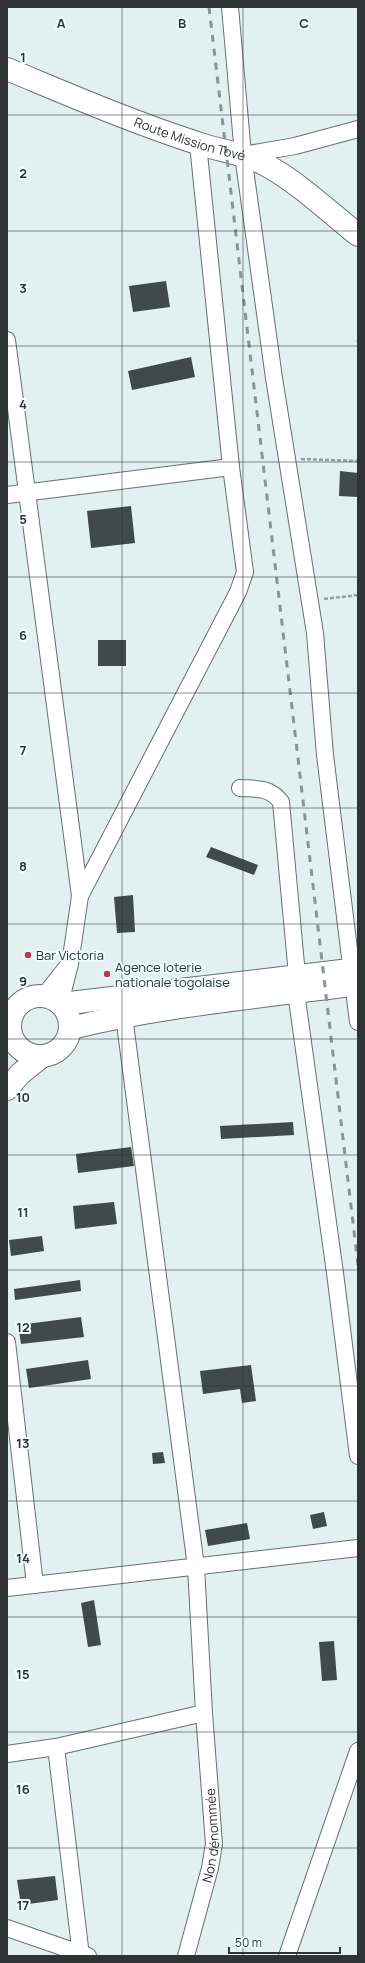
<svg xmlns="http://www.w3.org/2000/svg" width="365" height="1963" font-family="Manrope,sans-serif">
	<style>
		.building { fill: #3f4a49 }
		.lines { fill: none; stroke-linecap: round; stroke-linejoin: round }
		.street-casing { stroke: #657171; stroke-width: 18 }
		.secondary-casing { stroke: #657171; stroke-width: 24 }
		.path { stroke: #949e9e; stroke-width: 2.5; stroke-dasharray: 4 2; stroke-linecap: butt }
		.street { stroke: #fff; stroke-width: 16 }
		.secondary { stroke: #fff; stroke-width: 22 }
		.rail { stroke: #8a9493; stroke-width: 3; stroke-dasharray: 7 7; stroke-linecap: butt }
		.grid { fill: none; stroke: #2e3333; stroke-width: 1; stroke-opacity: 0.55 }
		.poi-dot { fill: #c33352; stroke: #effdfc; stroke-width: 1.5 }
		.labels { text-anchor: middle; stroke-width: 4; stroke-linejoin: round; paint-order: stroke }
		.street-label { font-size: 13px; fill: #2e3333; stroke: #effdfc }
		.poi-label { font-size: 13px; fill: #2e3333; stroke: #effdfc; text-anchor: start }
		.grid-label { font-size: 13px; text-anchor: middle; font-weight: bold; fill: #2e3333; stroke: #effdfc; stroke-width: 4; stroke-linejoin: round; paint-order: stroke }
	</style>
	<rect width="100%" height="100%" fill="#e2f0ef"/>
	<path class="building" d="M 166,281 L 170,307 L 133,312 L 129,286 Z
		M 191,357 L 195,377 L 132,390 L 128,371 Z
		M 340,471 L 358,473 L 358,497 L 339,496 Z
		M 131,506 L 135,543 L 91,548 L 87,511 Z
		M 98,640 L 126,640 L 126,666 L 98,666 Z
		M 211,847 L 258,865 L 254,875 L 206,857 Z
		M 133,895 L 135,932 L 117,933 L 114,897 Z
		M 293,1122 L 294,1135 L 221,1139 L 220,1126 Z
		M 131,1147 L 134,1166 L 78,1173 L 76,1154 Z
		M 114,1202 L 117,1224 L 75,1229 L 73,1206 Z
		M 42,1236 L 44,1251 L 11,1256 L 9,1240 Z
		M 80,1280 L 81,1291 L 15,1300 L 14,1289 Z
		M 81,1317 L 84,1337 L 21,1344 L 18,1325 Z
		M 88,1360 L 91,1379 L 29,1388 L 26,1369 Z
		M 251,1365 L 256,1401 L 242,1403 L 240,1389 L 203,1394 L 200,1371 Z
		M 163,1452 L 165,1463 L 153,1464 L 152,1453 Z
		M 324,1512 L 327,1526 L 313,1529 L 310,1515 Z
		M 247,1523 L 250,1539 L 208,1546 L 205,1530 Z
		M 94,1600 L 101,1645 L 88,1647 L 81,1603 Z
		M 334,1641 L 337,1680 L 322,1681 L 319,1642 Z
		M 55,1876 L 58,1900 L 21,1905 L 17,1880 Z"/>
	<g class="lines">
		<g class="street-casing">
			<g id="street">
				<path d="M 230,7 L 243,155 L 274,378 L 315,633 L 325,755 L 358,1022"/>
				<path d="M 243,155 L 295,146 L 358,129"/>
				<path d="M 7,340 L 80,896"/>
				<path d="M 7,495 L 231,467"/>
				<path d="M 240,788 C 257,789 270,787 281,802 L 297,975"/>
				<path d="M 296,992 L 335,1273 L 358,1456"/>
				<path d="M 44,996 L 66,968"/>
				<path d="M 60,1003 L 70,964 L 80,896 L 238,592 L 245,572 L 231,467 L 198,144"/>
				<path d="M 7,1012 L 14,1011"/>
				<path d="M 7,1024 L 10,1025"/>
				<path d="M 7,1342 L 35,1585"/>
				<path d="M 7,1588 L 358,1548"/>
				<path d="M 56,1747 L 81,1956"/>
				<path d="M 7,1754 L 56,1747 L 204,1713 L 196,1567 L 124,1016"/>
				<path d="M 7,1928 L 88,1956"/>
				<path id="s1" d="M 186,1956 L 210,1868 L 214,1844 L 204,1713"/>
				<path d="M 287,1956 L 358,1751"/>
			</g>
		</g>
		<g class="secondary-casing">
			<g id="secondary">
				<path id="s2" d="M 7,69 C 70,95 132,122 197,143 C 220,151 244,153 266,165 C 299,183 328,211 358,235"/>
				<circle cx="40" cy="1026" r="30"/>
				<path d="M 61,1004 L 358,969"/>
				<path d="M 71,1028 C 165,1005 262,997 358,984"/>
				<path d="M 7,1089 L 20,1074 L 41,1057"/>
			</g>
		</g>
		<path class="path" d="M 357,342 L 358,341
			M 301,459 L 358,461
			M 324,599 L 358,595"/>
		<use href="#street" class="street"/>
		<use href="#secondary" class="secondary"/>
		<path class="rail" d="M 209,7 L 358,1265"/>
	</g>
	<path class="grid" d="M 122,7 L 122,1956M 243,7 L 243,1956M 7,115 L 358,115M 7,231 L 358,231M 7,346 L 358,346M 7,462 L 358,462M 7,577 L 358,577M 7,693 L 358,693M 7,808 L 358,808M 7,924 L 358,924M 7,1039 L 358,1039M 7,1155 L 358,1155M 7,1270 L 358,1270M 7,1386 L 358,1386M 7,1501 L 358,1501M 7,1617 L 358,1617M 7,1732 L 358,1732M 7,1848 L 358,1848"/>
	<g class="poi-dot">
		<circle cx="28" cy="955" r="4"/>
		<circle cx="107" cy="974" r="4"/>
	</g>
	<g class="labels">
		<g class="street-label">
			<text dy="5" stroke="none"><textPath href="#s2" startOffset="196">Route Mission Tové</textPath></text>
			<text dy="5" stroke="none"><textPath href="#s1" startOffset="124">Non dénommée</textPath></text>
		</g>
		<g class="poi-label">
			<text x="36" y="960">Bar Victoria</text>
			<text x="115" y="972">Agence loterie<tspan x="115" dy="15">nationale togolaise</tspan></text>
		</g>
	</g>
	<g class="grid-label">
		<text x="61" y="28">A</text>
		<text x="182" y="28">B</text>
		<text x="304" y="28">C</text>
		<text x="23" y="62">1</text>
		<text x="23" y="178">2</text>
		<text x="23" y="293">3</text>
		<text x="23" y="409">4</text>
		<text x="23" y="524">5</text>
		<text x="23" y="640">6</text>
		<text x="23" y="755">7</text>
		<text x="23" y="871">8</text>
		<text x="23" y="986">9</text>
		<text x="23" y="1102">10</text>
		<text x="23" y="1217">11</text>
		<text x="23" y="1332">12</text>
		<text x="23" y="1448">13</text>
		<text x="23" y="1563">14</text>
		<text x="23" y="1679">15</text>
		<text x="23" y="1794">16</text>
		<text x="23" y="1910">17</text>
	</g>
	<rect width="365" height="1963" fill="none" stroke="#2e3333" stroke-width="16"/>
	<path d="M229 1947v6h111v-6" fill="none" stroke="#2e3333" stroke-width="2"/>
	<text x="235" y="1947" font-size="12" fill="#2e3333" stroke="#effdfc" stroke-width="3" paint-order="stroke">50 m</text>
</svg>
